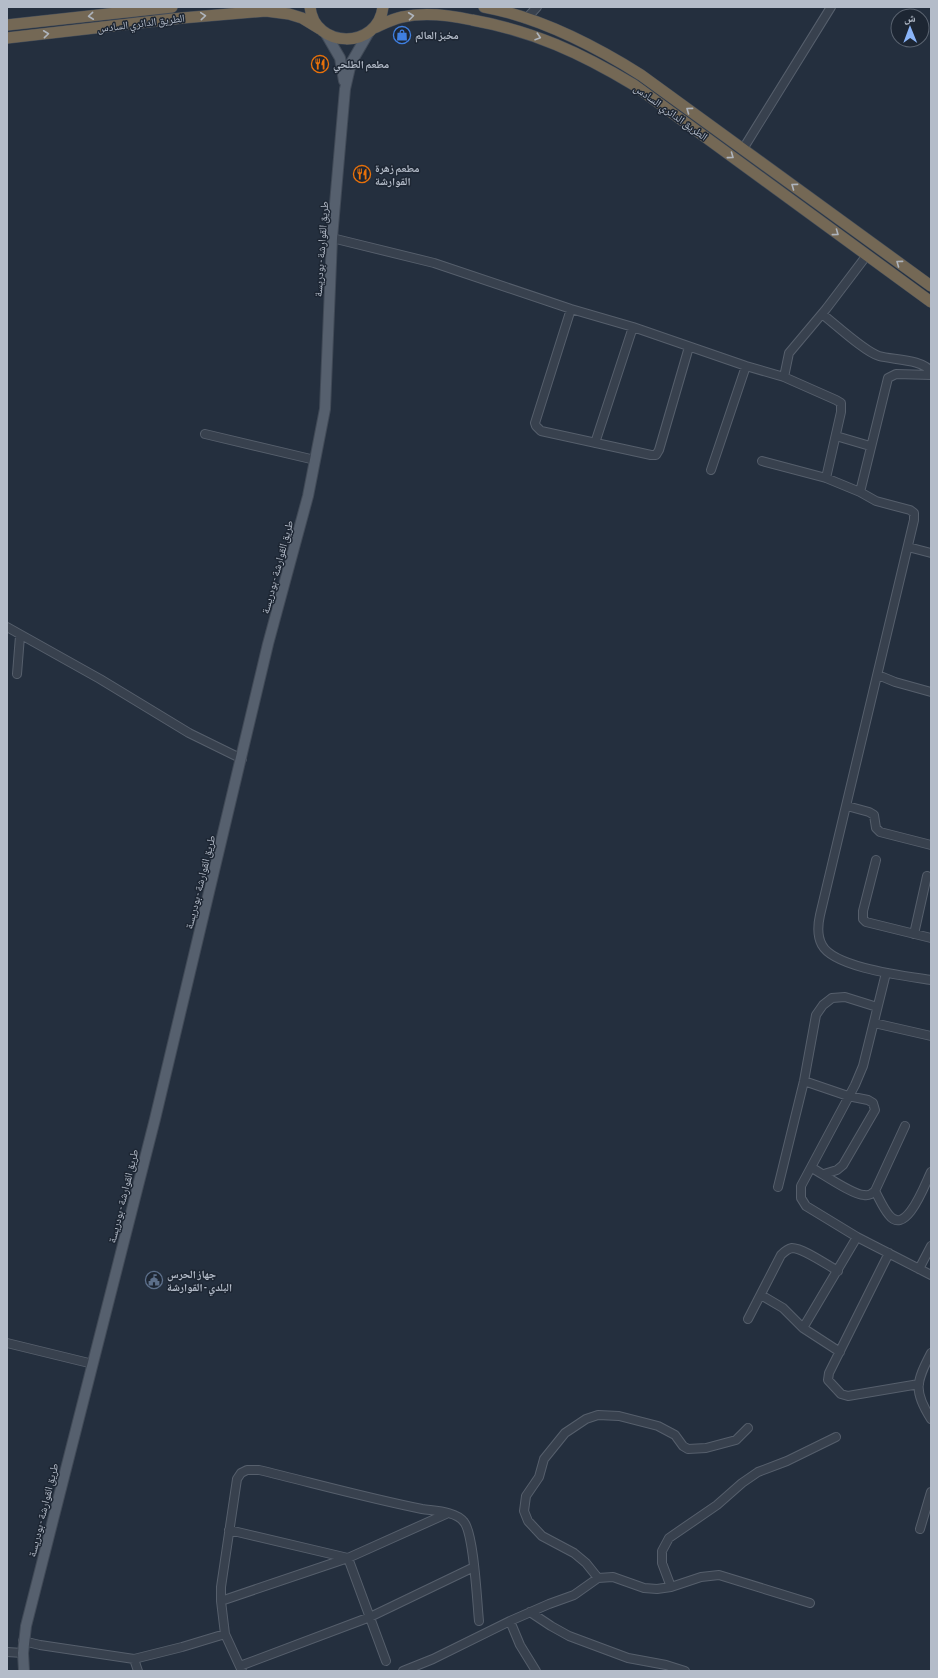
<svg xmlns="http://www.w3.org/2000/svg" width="938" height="1678" font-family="'Asap Condensed','Noto Naskh Arabic',sans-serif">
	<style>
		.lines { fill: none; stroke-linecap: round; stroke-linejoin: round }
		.minor-casing { stroke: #565f6c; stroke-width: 10 }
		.major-casing { stroke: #414a57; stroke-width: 12 }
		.highway-casing { stroke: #434c59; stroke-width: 12 }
		.minor { stroke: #38414e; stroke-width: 8 }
		.major { stroke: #56606e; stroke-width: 10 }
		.highway { stroke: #746855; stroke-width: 11 }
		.oneway { stroke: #aeb4bd }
		.labels { text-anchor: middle; stroke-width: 3; stroke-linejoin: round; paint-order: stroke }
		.street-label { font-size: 11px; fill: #b4bcc9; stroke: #1d2633 }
		.poi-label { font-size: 11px; font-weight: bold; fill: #b4bcc9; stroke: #1d2633; text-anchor: start }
	</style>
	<rect width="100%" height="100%" fill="#242f3e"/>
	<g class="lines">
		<g class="minor-casing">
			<path id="minor" d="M 526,19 L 537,7
				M 743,149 L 831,7
				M 332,238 L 434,263 L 571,309 L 633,327 L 746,366 L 784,377 L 836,400 L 841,403 L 841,412 L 826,478
				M 571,309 L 535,423 L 536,426 L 541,431 L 651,455 L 656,455 L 659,450 L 689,347
				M 822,314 C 835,324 865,352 879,356 C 893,360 923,359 931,372
				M 784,377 L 789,353 L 826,309 L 867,255
				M 205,434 L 315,460
				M 836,436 L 870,446
				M 595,443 L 633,327
				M 762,461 L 826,478 L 860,492 L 876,501 L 910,510 L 914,513 L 914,520 L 820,915 C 818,924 817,936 822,945 C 834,968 906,976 931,980
				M 711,470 L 746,366
				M 860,492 L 888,378 L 896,374 L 931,375
				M 908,547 L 931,553
				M 7,627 L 100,679 L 189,733 L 242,759
				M 17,674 L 20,636
				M 878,675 L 895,682 L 931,692
				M 847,806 L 869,812 L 874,815 L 876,828 L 880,832 L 931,845
				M 876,860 L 863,911 L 863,919 L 866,922 L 931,938
				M 914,934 L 927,876
				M 886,973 L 863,1066 L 855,1085 L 801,1186 L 801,1198 L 806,1206 L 857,1237 L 931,1275
				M 874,1023 L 931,1036
				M 804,1081 L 848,1096 L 868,1100 L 873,1103 L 875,1110 L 843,1165 L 837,1170 L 824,1174
				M 812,1168 C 823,1174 853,1195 864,1195 C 869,1196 872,1194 875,1191 L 905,1126
				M 778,1187 L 804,1081 L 816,1015 L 823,1005 L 832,998 L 845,997 L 877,1007
				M 875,1191 C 879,1198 883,1208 889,1215 C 906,1237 925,1184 931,1172
				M 889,1253 L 829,1373 L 828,1380 L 841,1394 L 848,1396 L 919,1384
				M 919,1269 L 931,1246
				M 761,1295 L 783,1308 L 803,1328 L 840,1352
				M 748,1319 L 781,1255 C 784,1252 787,1249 792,1248 C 803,1248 827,1265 838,1271
				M 803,1328 L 857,1237
				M 7,1343 L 93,1364
				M 931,1353 C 916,1382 913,1391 931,1419
				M 748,1428 L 736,1440 L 706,1448 L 688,1449 L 683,1446 L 675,1435 L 658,1426 L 619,1416 L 598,1415 L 586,1419 L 565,1433 L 544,1459 L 539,1477 L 526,1496 L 524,1511 L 528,1521 L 542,1536 L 574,1553 L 586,1563 L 598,1578 L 613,1577 L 644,1588 L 657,1589 L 671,1587 L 701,1577 L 719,1575 L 810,1603
				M 920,1529 L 931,1492
				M 229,1530 L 348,1558 L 386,1661
				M 671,1587 L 662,1563 L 662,1551 L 669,1538 L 717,1505 L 742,1483 L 758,1472 L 787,1461 L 836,1437
				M 221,1601 L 348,1558 L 446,1514
				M 530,1612 L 551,1626 L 569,1636 L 628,1658 L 666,1665 L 685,1671
				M 510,1621 L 520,1645 L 536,1671
				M 225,1634 L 221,1601 L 221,1587 L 237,1479 L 241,1473 L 247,1470 L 259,1470 C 313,1483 367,1498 422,1509 C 434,1511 456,1511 464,1522 C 474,1534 477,1602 479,1621
				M 23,1641 L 40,1645 L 134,1659 L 182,1647 L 225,1634 L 242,1671
				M 7,1652 L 23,1653
				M 134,1659 L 138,1671
				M 240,1666 L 370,1617 L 474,1567
				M 403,1671 L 433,1659 L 510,1621 L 549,1604 L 574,1595 L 598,1578"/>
		</g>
		<g class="major-casing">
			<path id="major" d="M 326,34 L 340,58 L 344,81
				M 24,1671 L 23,1653 L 26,1626 L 155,1119 L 268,644 L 308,496 L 325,409 L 332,238 L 345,89 L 351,63 L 369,32"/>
		</g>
		<g class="highway-casing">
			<path id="highway" d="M 310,7 C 314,49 378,50 383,7
				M 484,7 C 538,17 595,46 641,75 L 931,286
				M 7,25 L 172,7
				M 374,28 C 383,24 392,19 402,17 C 425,12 449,15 472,20 C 533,31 581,53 634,85 L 931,302
				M 7,38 L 182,18 L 266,11 L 289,14 L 302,18 L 320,29"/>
		</g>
		<use href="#minor" class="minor"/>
		<use href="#major" class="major"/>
		<use href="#highway" class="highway"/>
	</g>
	<defs><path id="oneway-chevron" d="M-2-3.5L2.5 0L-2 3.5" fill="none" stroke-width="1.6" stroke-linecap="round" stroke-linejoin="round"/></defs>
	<g class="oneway">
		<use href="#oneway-chevron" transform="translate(91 16) rotate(174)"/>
		<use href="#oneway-chevron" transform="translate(203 16) rotate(-5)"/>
		<use href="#oneway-chevron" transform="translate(411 16) rotate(-7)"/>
		<use href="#oneway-chevron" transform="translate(46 34) rotate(-6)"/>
		<use href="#oneway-chevron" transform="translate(538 37) rotate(18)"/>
		<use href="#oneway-chevron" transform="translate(689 110) rotate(-144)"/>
		<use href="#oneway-chevron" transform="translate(731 156) rotate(36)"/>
		<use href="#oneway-chevron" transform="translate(794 186) rotate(-144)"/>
		<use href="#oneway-chevron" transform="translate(836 233) rotate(36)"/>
		<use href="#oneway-chevron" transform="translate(899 263) rotate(-144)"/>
	</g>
	<defs>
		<g id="shop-ring" transform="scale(0.9)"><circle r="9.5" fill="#1d2633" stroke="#3f7fe0" stroke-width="1.5"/><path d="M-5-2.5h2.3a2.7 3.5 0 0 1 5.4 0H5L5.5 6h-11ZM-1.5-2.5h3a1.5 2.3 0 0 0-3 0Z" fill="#3f7fe0"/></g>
		<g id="restaurant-ring" transform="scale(0.9)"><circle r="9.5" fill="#1d2633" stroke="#e8710a" stroke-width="1.5"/><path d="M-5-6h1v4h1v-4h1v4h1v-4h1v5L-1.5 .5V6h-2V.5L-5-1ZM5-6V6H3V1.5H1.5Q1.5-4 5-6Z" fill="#e8710a"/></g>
		<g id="civic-ring" transform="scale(0.9)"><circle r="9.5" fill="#1d2633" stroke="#5c6f8a" stroke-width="1.5"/><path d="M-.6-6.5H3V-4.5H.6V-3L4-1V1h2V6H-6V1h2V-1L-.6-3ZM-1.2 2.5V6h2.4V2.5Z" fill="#5c6f8a"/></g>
	</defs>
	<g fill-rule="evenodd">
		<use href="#shop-ring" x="402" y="35"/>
		<use href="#restaurant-ring" x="320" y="64"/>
		<use href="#restaurant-ring" x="362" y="174"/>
		<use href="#civic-ring" x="154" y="1280"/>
	</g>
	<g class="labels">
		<g class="street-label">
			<text transform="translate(141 23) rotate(-7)" y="4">الطريق الدائري السادس</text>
			<text transform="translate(671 112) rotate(36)" y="4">الطريق الدائري السادس</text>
			<text transform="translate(321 249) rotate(-86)" y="4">طريق القوارشة - بودريسة</text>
			<text transform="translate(277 567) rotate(-75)" y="4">طريق القوارشة - بودريسة</text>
			<text transform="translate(200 882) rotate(-76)" y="4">طريق القوارشة - بودريسة</text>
			<text transform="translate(123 1196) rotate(-76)" y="4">طريق القوارشة - بودريسة</text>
			<text transform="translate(43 1510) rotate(-76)" y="4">طريق القوارشة - بودريسة</text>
		</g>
		<g class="poi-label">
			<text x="415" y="39">مخبز العالم</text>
			<text x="333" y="68">مطعم الطلحي</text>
			<text x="375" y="172">مطعم زهرة<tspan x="375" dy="13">القوارشة</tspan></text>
			<text x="167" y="1278">جهاز الحرس<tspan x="167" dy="13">البلدي - القوارشة</tspan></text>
		</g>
	</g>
	<rect width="938" height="1678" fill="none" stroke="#b4bcc9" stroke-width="16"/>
	<g transform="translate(910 28) rotate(359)"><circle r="19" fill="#1d2633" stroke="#59626f"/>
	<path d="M0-3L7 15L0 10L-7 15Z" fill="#8ab4f8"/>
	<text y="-6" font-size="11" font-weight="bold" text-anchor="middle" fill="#b4bcc9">ش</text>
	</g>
</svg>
